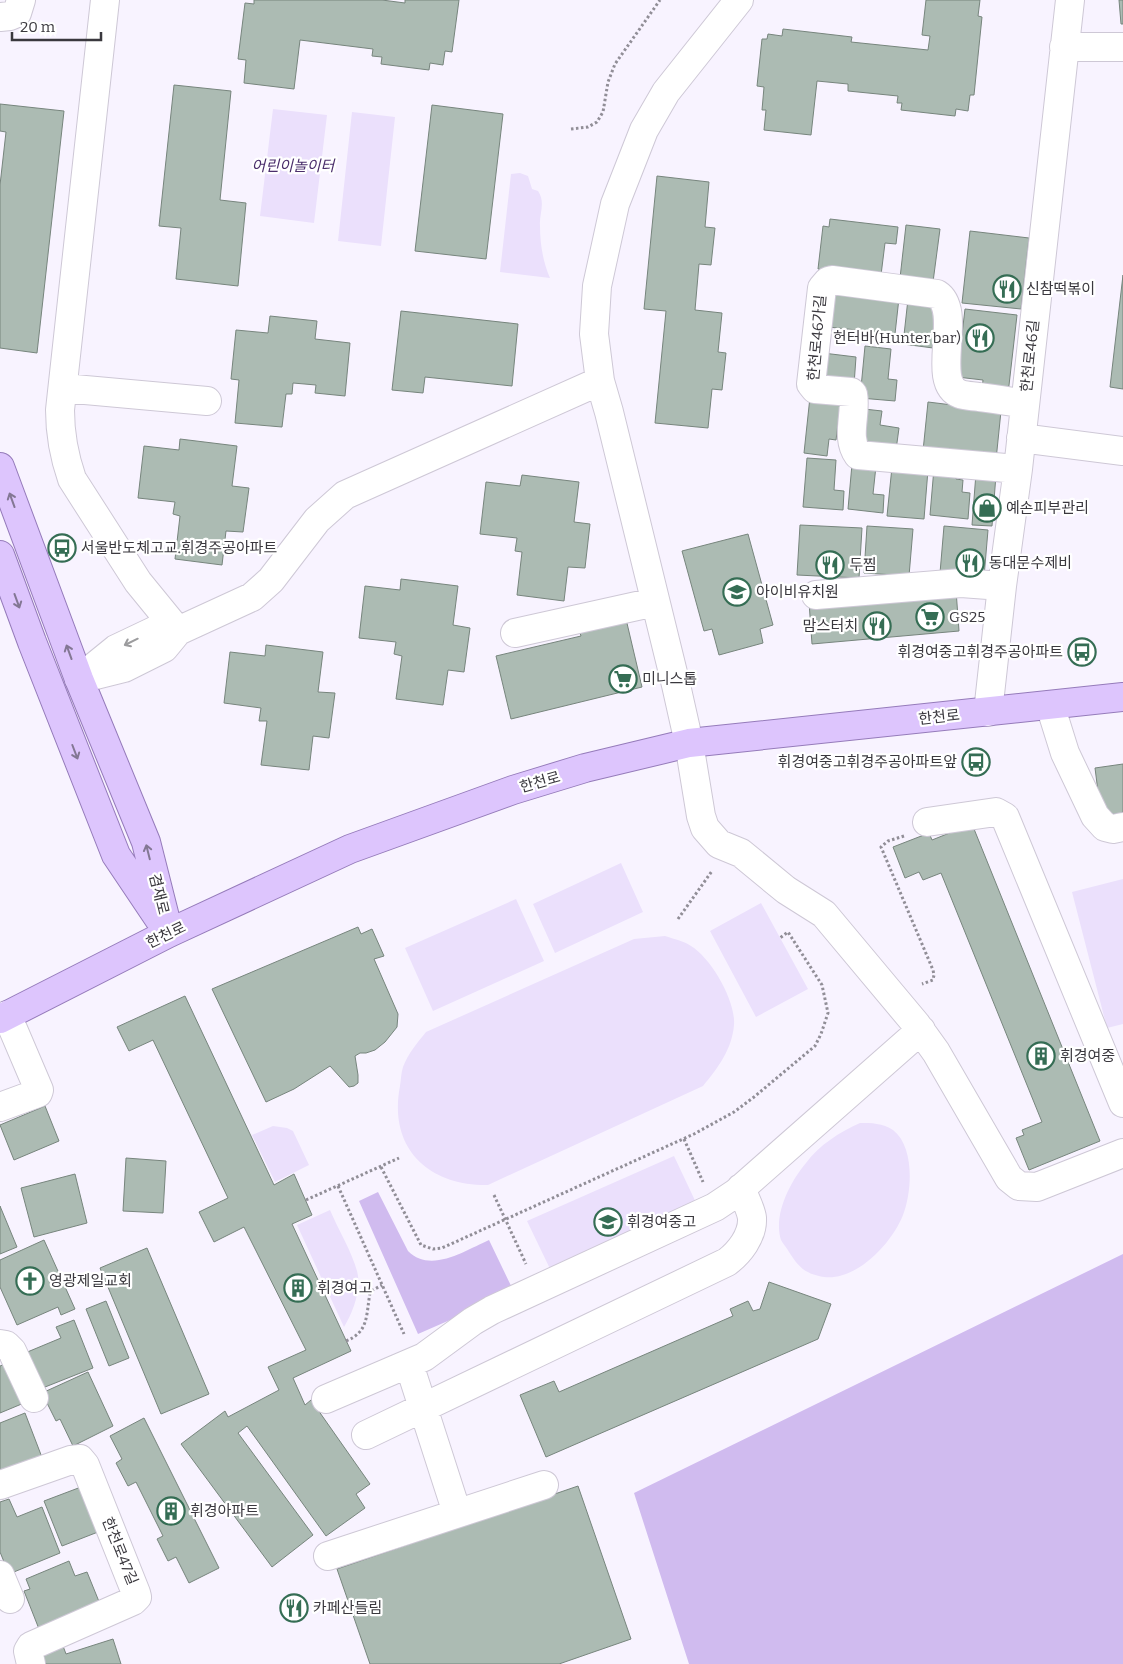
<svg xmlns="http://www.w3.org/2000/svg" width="1123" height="1664" font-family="Bitter,'Noto Sans KR',serif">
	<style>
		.green { fill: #ebe0fc }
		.forest { fill: #d0bbef }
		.building { fill: #acbbb3; stroke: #77857d }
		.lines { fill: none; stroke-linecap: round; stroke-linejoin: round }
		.minor-casing { stroke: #cec8d6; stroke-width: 30 }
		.major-casing { stroke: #957bba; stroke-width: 30 }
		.path { stroke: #918e97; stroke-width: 3; stroke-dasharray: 2.5 2.5; stroke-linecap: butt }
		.minor { stroke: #fff; stroke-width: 28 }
		.major { stroke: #ddc5fd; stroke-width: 28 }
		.oneway { stroke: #837794 }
		.oneway2 { stroke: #9c9c9e }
		.labels { text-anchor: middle; stroke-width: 4.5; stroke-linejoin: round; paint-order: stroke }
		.park-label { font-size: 15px; font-style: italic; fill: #4a2e6b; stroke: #fff }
		.poi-label { font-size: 15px; fill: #3a383e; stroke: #fff; text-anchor: start }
		.street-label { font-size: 15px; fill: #3a383e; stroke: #fff }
	</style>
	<rect width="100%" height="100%" fill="#f8f3ff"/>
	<path class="green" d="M 273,109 L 327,115 L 314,223 L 260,216 Z
		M 352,112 L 395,117 L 381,246 L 338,241 Z
		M 520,173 L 528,176 L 532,189 L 538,191 C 546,203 539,213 540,226 C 540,244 543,262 550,278 L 500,272 L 511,174 Z
		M 621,863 L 643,912 L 555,953 L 533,904 Z
		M 1123,879 L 1123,1024 L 1107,1028 L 1072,892 Z
		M 516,899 L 544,961 L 433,1011 L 405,948 Z
		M 761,903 L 808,989 L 756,1017 L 710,931 Z
		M 665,936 C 674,939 684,941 691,946 C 711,958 736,1001 734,1025 C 732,1049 718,1068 703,1086 L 488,1185 C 428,1186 388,1148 400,1086 C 401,1080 401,1073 403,1067 C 408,1054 417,1043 426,1032 L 634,939 Z
		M 860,1123 C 871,1123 883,1123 893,1130 C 915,1147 912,1192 903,1215 C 892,1243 857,1281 824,1277 C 806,1274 799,1268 789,1252 C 787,1248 783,1244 781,1240 C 773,1215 790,1182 806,1163 C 819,1145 840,1132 860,1123 Z
		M 273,1126 L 287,1128 L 293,1131 L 309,1165 L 275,1182 L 252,1135 Z
		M 674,1156 L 699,1209 L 553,1275 L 527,1221 Z
		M 330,1210 C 338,1229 352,1252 357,1271 C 362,1289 353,1312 344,1327 L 297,1225 Z"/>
	<path class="forest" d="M 378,1192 L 408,1251 C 431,1274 466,1250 489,1240 L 514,1292 L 418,1334 L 359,1201 Z
		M 1123,1254 L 1123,1664 L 689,1664 L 634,1493 Z"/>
	<path class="building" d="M 254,0 L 382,0 L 405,3 L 405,0 L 459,0 L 452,52 L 445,51 L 443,65 L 430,63 L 429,70 L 381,64 L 382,57 L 372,56 L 373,49 L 300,40 L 294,89 L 244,83 L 246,60 L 238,59 L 245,3 L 254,4 Z
		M 926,0 L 980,0 L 978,16 L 982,17 L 974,95 L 970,95 L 968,111 L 956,109 L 955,116 L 901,110 L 902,103 L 897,103 L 898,96 L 848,91 L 848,84 L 817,81 L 811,135 L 764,130 L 766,110 L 762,110 L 764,87 L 757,86 L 762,39 L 767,39 L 768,34 L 782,36 L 783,29 L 852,37 L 851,42 L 928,50 L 930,36 L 922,35 Z
		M 1119,0 L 1123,0 L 1123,24 L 1121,24 Z
		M 174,85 L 231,91 L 220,200 L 246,203 L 238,286 L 176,279 L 181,228 L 159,226 Z
		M 0,104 L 64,111 L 37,353 L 0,348 L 0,185 L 6,132 L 0,131 Z
		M 432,105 L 503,114 L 486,259 L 415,251 Z
		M 657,176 L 709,182 L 705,227 L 715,228 L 711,265 L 699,264 L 695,310 L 722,313 L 718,352 L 726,353 L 722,390 L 712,389 L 708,428 L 655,423 L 666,311 L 644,309 Z
		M 830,219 L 898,227 L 896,244 L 885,243 L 881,275 L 818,269 L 823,226 L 829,227 Z
		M 906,225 L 940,229 L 933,282 L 900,278 Z
		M 970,231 L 1029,238 L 1021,309 L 962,303 Z
		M 1123,275 L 1123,389 L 1110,387 Z
		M 832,292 L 899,298 L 895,334 L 828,327 Z
		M 908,299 L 937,305 L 933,348 L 903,344 Z
		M 965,309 L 1017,315 L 1008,394 L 982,391 L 983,380 L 957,377 Z
		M 401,311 L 518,324 L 512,386 L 425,377 L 423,393 L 392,390 Z
		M 270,316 L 317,321 L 315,339 L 350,343 L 345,396 L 315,393 L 316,385 L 293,383 L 292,394 L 286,394 L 282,427 L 235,423 L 239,380 L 231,379 L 236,330 L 268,333 Z
		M 865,346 L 891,349 L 888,379 L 897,380 L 895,401 L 860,398 Z
		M 823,353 L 856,357 L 854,385 L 820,381 Z
		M 810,397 L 847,400 L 845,417 L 839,416 L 836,440 L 829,439 L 827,456 L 804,453 Z
		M 928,402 L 1001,411 L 996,460 L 923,451 Z
		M 864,409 L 882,411 L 880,425 L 899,428 L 896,450 L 860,446 Z
		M 180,439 L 237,446 L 232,486 L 249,488 L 243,532 L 226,531 L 222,565 L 175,559 L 180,516 L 173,514 L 175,502 L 138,498 L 144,446 L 179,450 Z
		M 807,458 L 836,460 L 834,490 L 844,491 L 843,510 L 803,507 Z
		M 852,464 L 876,466 L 873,494 L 884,495 L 883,513 L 848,509 Z
		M 892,467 L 928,470 L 924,519 L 887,516 Z
		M 934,468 L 956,470 L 956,479 L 963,480 L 962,492 L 970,493 L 968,519 L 930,515 Z
		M 976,473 L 996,475 L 992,526 L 972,525 Z
		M 522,475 L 579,482 L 574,522 L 590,524 L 585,568 L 568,567 L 564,601 L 517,595 L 522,552 L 515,551 L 517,538 L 480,534 L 486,482 L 520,486 Z
		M 800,525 L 862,528 L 859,578 L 797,575 Z
		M 867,526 L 913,529 L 909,576 L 864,573 Z
		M 944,526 L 988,530 L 984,577 L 940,573 Z
		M 748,534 L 773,625 L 760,629 L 763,643 L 719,655 L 712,629 L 704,631 L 682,551 Z
		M 401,579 L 458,586 L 453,625 L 470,628 L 464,672 L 448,670 L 443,705 L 396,699 L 402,656 L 394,654 L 396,642 L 359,638 L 365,586 L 400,590 Z
		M 956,590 L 959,631 L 812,644 L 809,602 Z
		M 626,619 L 642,687 L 511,719 L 496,656 L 581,636 L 579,630 Z
		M 266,645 L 323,652 L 318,692 L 335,693 L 329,738 L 313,736 L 309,770 L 261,765 L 267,721 L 259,721 L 261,708 L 224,703 L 230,652 L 265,656 Z
		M 1123,764 L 1123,813 L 1108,815 L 1100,807 L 1095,768 Z
		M 972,824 L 1100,1141 L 1029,1170 L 1016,1138 L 1024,1135 L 1022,1130 L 1042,1122 L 941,873 L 923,880 L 919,872 L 905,878 L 893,847 L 929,833 L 932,840 Z
		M 358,927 L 361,934 L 372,929 L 384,956 L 374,959 L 398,1014 L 397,1027 L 385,1042 L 375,1050 L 366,1053 L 360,1053 L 355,1056 L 358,1075 L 358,1083 L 354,1086 L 349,1087 L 330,1066 L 294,1089 L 266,1102 L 212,989 Z
		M 185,996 L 274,1185 L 294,1174 L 312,1215 L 292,1224 L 351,1351 L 293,1378 L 305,1405 L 311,1400 L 370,1484 L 356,1494 L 365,1508 L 326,1536 L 247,1426 L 238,1433 L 313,1535 L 272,1567 L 181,1444 L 225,1411 L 228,1417 L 279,1390 L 268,1367 L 306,1350 L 244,1227 L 214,1242 L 199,1212 L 228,1198 L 153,1040 L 129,1051 L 117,1027 Z
		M 45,1106 L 59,1141 L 14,1160 L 0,1125 Z
		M 126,1158 L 166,1161 L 163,1213 L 123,1211 Z
		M 75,1174 L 87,1223 L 34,1237 L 21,1188 Z
		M 0,1206 L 17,1247 L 0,1254 Z
		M 44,1240 L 75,1309 L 61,1315 L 58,1307 L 17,1325 L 0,1287 L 0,1260 Z
		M 147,1248 L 209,1394 L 161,1414 L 100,1268 Z
		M 769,1282 L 831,1304 L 818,1339 L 546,1457 L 520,1395 L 554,1381 L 559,1392 L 733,1316 L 730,1309 L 748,1301 L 753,1311 L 760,1309 Z
		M 106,1301 L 129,1358 L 109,1366 L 86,1309 Z
		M 74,1320 L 93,1368 L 40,1389 L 25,1353 L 61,1338 L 56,1327 Z
		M 8,1363 L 24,1403 L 0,1413 L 0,1366 Z
		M 88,1372 L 113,1426 L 73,1446 L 60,1419 L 56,1421 L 42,1393 Z
		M 25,1413 L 43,1460 L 0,1477 L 0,1423 Z
		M 144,1418 L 219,1568 L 189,1583 L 176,1557 L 168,1561 L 157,1539 L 163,1536 L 136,1482 L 128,1486 L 116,1463 L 122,1459 L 110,1436 Z
		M 578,1486 L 631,1639 L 559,1664 L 370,1664 L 337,1569 Z
		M 81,1487 L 98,1532 L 62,1546 L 44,1501 Z
		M 9,1499 L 17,1517 L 42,1507 L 60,1553 L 9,1574 L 0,1552 L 0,1502 Z
		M 69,1561 L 75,1576 L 87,1572 L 100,1604 L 39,1629 L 24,1591 L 30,1589 L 26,1579 Z
		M 113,1639 L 121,1664 L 43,1664 L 39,1654 L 63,1646 L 66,1654 Z"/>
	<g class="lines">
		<g class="minor-casing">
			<path id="minor" d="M 105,0 L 60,410 C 60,434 64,456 72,479 L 138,582 L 178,631
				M 739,0 L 666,92 L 644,130 L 615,204 L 597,286 L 594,334 L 600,381 L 609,412 L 676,685 L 689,743 L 701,816 L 705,828 L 719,844 L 741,853 L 786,890 L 824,914 L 916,1024 L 936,1052 L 1009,1178 L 1019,1186 L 1037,1187 L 1123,1153
				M 0,17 L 10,16 L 17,13 L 21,0
				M 1064,47 L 1123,47
				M 63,388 L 207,401
				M 1021,438 L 1123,451
				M 1018,469 L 858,455 C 845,437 857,414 853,394 L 851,392 L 815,389 L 811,384 L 822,288 L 828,281 L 832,280 L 937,294 C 964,311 929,383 960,394 C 965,396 973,396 979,397 C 994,399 1010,401 1025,404
				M 816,595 L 961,583 L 1002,586
				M 515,633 L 655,602
				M 88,677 L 124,668 L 164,648 L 178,631
				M 79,679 L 116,649 L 156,630 L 178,631 L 252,597 L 271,580 L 317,520 L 345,495 L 600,381
				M 1050,705 L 1065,753 L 1095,816 L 1105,827 L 1113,829 L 1123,827
				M 988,712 L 1002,586 L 1018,469 L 1070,0
				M 927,822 L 996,812 L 1005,817 L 1123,1103
				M 0,1107 L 38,1093 L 39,1090 L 7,1015
				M 0,1344 L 6,1345 L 12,1351 L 34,1398
				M 409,1364 L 457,1513
				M 326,1399 L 424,1357 L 473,1321 L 492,1310 L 715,1207 L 736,1193 L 921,1030
				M 366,1435 L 727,1262 C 739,1253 753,1236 752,1218 C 751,1209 744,1197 741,1188
				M 0,1485 L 71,1460 L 80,1459 L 85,1465 L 136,1593 L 137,1597 L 133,1601 L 31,1646 L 28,1651 L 31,1664
				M 328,1556 L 544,1485
				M 0,1575 L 10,1599"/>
		</g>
		<g class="major-casing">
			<path id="major" d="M 0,467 L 79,679 L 146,842 L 169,933
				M 0,555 L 32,642 L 116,855 L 159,919
				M 0,1019 L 169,933 L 350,849 L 513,790 L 585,768 L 689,743 L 1123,697"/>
		</g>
		<path class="path" d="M 571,129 L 588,127 L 597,122 L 603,112 L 608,82 L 615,64 L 660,0
			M 904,836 L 888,841 L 881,847 L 933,970 L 934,975 L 933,980 L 922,984
			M 678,919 L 712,871
			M 684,1139 L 703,1182
			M 381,1167 L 421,1245 L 433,1249 L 442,1248 L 694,1134 L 734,1112 L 754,1097 L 815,1046 L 821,1034 L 828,1013 L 822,985 L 788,932 L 780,938
			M 338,1186 L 404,1334
			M 494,1195 L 526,1264
			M 306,1200 L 399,1158
			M 346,1341 C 369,1332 366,1315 370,1293 L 373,1290 L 382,1285"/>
		<use href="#minor" class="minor"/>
		<use href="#major" class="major"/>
	</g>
	<defs><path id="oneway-shaft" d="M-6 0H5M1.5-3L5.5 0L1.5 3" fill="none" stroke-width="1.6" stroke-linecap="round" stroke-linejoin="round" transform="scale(1.25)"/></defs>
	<g class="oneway">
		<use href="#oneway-shaft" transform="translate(12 500) rotate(-110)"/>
		<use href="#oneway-shaft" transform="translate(17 601) rotate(70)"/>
		<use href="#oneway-shaft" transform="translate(69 652) rotate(-110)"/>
		<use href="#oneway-shaft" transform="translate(75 752) rotate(69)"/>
		<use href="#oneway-shaft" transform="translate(148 852) rotate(-104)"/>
	</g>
	<use class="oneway2" href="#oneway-shaft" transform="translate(131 642) rotate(154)"/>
	<defs>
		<g id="restaurant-ring" transform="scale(1.4375)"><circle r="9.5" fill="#fff" stroke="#356d54" stroke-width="1.5"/><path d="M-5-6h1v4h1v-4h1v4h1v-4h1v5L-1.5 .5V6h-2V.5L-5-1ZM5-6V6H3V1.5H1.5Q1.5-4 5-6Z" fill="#356d54"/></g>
		<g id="shop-ring" transform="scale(1.4375)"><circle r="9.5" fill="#fff" stroke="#356d54" stroke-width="1.5"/><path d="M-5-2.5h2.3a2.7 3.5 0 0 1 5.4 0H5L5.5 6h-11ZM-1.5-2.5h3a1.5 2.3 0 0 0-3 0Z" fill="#356d54"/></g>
		<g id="bus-ring" transform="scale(1.4375)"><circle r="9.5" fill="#fff" stroke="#356d54" stroke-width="1.5"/><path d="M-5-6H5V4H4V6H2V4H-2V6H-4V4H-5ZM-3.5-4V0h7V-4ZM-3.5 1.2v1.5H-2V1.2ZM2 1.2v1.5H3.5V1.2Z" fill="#356d54"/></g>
		<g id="school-ring" transform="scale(1.4375)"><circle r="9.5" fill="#fff" stroke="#356d54" stroke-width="1.5"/><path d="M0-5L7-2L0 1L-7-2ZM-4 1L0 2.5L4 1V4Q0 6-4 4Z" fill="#356d54"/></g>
		<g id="supermarket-ring" transform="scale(1.4375)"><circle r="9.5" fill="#fff" stroke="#356d54" stroke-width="1.5"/><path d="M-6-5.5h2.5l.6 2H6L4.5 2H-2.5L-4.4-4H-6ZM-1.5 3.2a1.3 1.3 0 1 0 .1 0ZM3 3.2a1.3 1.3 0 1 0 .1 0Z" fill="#356d54"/></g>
		<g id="building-ring" transform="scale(1.4375)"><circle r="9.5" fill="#fff" stroke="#356d54" stroke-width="1.5"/><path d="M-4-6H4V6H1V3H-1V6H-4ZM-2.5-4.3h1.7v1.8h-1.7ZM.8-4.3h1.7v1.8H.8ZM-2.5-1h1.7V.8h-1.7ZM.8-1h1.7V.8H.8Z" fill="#356d54"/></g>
		<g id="church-ring" transform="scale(1.4375)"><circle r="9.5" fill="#fff" stroke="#356d54" stroke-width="1.5"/><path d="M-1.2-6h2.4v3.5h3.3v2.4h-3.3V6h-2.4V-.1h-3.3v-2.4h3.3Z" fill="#356d54"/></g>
	</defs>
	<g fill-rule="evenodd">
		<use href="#restaurant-ring" x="1007" y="289"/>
		<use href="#restaurant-ring" x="980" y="338"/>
		<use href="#shop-ring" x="987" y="508"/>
		<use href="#bus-ring" x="62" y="548"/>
		<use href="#restaurant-ring" x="970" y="563"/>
		<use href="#restaurant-ring" x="830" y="565"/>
		<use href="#school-ring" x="737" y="592"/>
		<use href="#supermarket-ring" x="930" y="617"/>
		<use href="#restaurant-ring" x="877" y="626"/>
		<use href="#bus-ring" x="1082" y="652"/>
		<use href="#supermarket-ring" x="623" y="679"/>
		<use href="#bus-ring" x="976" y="762"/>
		<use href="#building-ring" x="1041" y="1056"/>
		<use href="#school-ring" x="608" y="1222"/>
		<use href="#church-ring" x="30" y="1281"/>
		<use href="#building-ring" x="298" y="1288"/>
		<use href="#building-ring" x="171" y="1511"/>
		<use href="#restaurant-ring" x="294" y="1608"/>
	</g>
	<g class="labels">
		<g class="park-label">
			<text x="293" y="171">어린이놀이터</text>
		</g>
		<g class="poi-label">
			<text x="1026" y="294">신참떡볶이</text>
			<text x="961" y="343" text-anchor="end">헌터바(Hunter bar)</text>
			<text x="1006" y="513">예손피부관리</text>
			<text x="81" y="553">서울반도체고교.휘경주공아파트</text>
			<text x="989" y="568">동대문수제비</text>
			<text x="849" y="570">두찜</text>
			<text x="756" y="597">아이비유치원</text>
			<text x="949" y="622">GS25</text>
			<text x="858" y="631" text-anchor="end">맘스터치</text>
			<text x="1063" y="657" text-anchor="end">휘경여중고휘경주공아파트</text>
			<text x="642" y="684">미니스톱</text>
			<text x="957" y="767" text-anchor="end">휘경여중고휘경주공아파트앞</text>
			<text x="1060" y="1061">휘경여중</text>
			<text x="627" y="1227">휘경여중고</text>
			<text x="49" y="1286">영광제일교회</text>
			<text x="317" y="1293">휘경여고</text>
			<text x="190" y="1516">휘경아파트</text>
			<text x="313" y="1613">카페산들림</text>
		</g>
		<g class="street-label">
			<text transform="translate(817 338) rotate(-85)" y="5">한천로46가길</text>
			<text transform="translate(1030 356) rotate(-84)" y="5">한천로46길</text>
			<text transform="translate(939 717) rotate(-6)" y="5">한천로</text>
			<text transform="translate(540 782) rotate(-16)" y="5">한천로</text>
			<text transform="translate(159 894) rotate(76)" y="5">겸재로</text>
			<text transform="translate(166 935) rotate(-26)" y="5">한천로</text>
			<text transform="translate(120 1551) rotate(68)" y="5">한천로47길</text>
		</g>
	</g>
	<path d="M12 32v8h89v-8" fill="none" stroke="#3a383e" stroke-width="2.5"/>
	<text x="20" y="32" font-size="15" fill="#3a383e" stroke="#ffffff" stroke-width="4" paint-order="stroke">20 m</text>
</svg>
